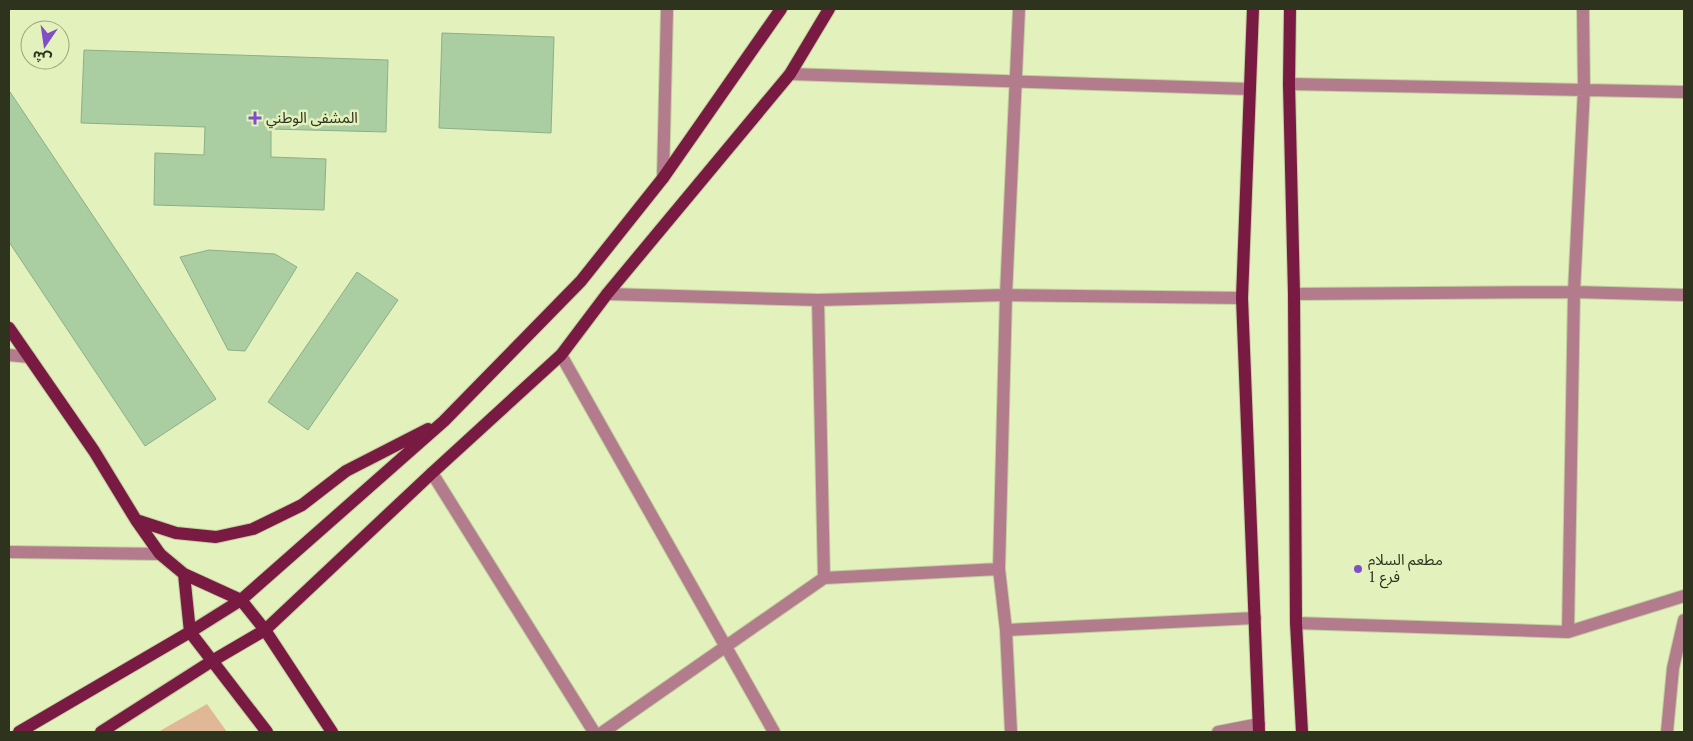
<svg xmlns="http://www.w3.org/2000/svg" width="1693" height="741" font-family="'PT Serif','Noto Sans Arabic',serif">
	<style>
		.green { fill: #e1b897 }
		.building { fill: #aacda2; stroke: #8eaf86 }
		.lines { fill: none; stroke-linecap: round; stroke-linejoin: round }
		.minor-casing { stroke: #c2cfa0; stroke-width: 14 }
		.major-casing { stroke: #c2cfa0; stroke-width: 14 }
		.minor { stroke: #b37c8d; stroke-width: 12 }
		.major { stroke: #791a43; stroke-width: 12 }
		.poi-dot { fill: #804ec6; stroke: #e3f1bd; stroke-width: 2 }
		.labels { text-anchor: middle; stroke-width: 5; stroke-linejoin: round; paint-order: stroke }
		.poi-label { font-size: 15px; fill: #2e331e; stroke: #e3f1bd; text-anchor: start }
	</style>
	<rect width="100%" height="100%" fill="#e3f1bd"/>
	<path class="green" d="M 207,704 L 227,732 L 158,732 Z"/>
	<path class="building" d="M 442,33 L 554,37 L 551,133 L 439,128 Z
		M 84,50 L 388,60 L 386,132 L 271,129 L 271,157 L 326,159 L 324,210 L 154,205 L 155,153 L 204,155 L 205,127 L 81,123 Z
		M 10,92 L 216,399 L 145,446 L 9,242 L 9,93 Z
		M 209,250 L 275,254 L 297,267 L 245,351 L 228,350 L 180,257 Z
		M 357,272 L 398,300 L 308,430 L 268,402 Z"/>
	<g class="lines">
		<g class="minor-casing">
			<path id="minor" d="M 790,74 L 1249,89
				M 1289,84 L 1684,92
				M 663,178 L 667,9
				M 607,294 L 818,300 L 1006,295 L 1242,298
				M 1294,294 L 1574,292 L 1684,295
				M 818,300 L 824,578
				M 9,355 L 29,357
				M 561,355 L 774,732
				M 432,473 L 594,732
				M 9,552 L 160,554
				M 1296,623 L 1568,632 L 1684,596
				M 1006,630 L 1255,618
				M 1568,632 L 1574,292 L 1584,89 L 1583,9
				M 603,732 L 824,578 L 999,569
				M 1011,732 L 1006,630 L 999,569 L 1006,295 L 1019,9
				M 1218,732 L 1259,724
				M 1667,732 L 1673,668 L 1684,620"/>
		</g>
		<g class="major-casing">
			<path id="major" d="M 1253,9 L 1242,298 L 1259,732
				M 1290,9 L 1289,84 L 1294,294 L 1296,623 L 1302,732
				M 9,328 L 94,451 L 136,520 L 160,554 L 184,574 L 241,600 L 265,630 L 332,732
				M 136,520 L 176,533 L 216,537 L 253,529 L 302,505 L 346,471 L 428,429
				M 184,574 L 190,632 L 267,732
				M 19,732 L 190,632 L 241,600 L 444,421 L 581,281 L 663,178 L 781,9
				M 101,732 L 212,661 L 265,630 L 432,473 L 561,355 L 607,294 L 790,74 L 829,9"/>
		</g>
		<use href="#minor" class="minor"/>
		<use href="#major" class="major"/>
	</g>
	<g class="poi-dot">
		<path d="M252.5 110.5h5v5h5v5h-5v5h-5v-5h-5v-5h5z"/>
		<circle cx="1358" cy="569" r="5"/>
	</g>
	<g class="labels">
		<g class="poi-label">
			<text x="266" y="123">المشفى الوطني</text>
			<text x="1368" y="565">مطعم السلام<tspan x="1368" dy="17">فرع 1</tspan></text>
		</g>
	</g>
	<rect width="1693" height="741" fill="none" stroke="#2e331e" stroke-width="20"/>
	<g transform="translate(45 45) rotate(193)"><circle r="24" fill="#e3f1bd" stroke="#9ba57d"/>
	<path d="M0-4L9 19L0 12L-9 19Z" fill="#804ec6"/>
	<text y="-8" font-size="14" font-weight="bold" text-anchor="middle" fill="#2e331e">ش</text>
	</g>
</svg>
